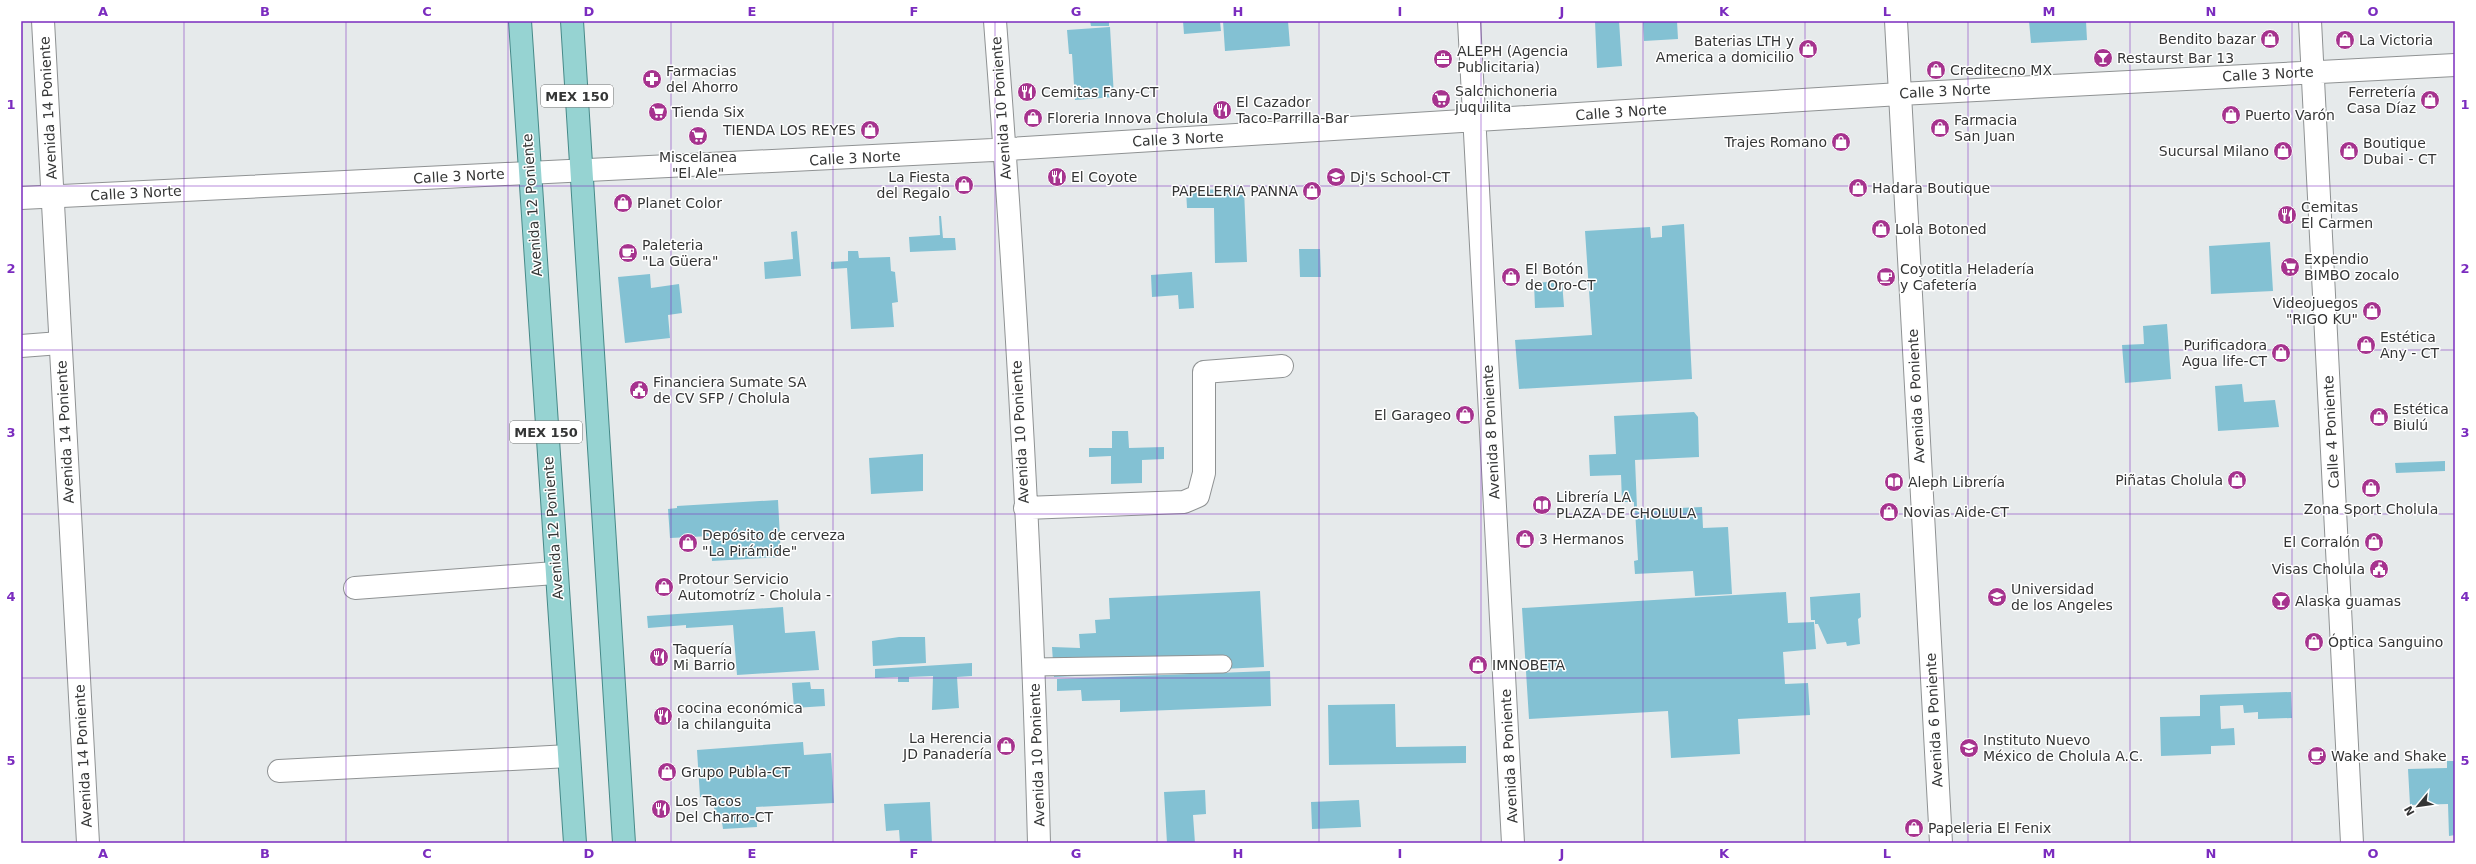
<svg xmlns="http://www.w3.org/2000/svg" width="2476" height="864" font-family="'DejaVu Sans',sans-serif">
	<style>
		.green { fill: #83c1d3 }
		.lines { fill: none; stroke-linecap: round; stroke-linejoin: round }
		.service-casing { stroke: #8f9293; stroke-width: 19 }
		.minor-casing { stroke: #8f9293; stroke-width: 24 }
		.tertiary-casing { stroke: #8f9293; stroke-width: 24 }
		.primary-casing { stroke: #468988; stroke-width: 24 }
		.service { stroke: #fff; stroke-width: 17 }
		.minor { stroke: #fff; stroke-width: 22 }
		.tertiary { stroke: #fff; stroke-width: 22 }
		.primary { stroke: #96d3d2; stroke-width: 22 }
		.grid { fill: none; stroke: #7b2cbf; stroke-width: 1; stroke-opacity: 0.55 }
		.labels { text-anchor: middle; stroke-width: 3; stroke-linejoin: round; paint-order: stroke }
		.shield { fill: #fff; stroke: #717272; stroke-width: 1 }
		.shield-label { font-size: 13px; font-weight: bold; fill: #343535 }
		.poi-label { font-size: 14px; fill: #343535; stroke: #fff; text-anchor: start }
		.street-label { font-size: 14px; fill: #343535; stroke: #fff }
		.neatline { fill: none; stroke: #7b2cbf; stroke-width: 1.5 }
		.grid-label { font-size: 13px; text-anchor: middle; font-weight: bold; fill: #7b2cbf }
	</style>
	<rect width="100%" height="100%" fill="#e6eaeb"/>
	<path class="green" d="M 1090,21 L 1109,21 L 1109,26 L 1091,26 Z
		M 1183,21 L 1220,21 L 1221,31 L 1184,34 Z
		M 1223,21 L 1288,21 L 1290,46 L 1225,51 Z
		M 1595,21 L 1619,21 L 1622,66 L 1597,68 Z
		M 1643,21 L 1677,21 L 1678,39 L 1644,41 Z
		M 2029,21 L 2086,21 L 2087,40 L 2031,43 Z
		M 1110,27 L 1114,97 L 1075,100 L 1072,54 L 1069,54 L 1067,30 Z
		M 1244,189 L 1247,262 L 1215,263 L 1214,208 L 1187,208 L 1186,190 Z
		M 939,216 L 941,216 L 943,238 L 955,238 L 956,250 L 910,252 L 909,237 L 940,235 Z
		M 1684,224 L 1692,379 L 1519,389 L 1515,340 L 1592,335 L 1585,231 L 1650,227 L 1651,238 L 1662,237 L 1662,226 Z
		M 797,231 L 801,276 L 765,279 L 764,262 L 793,259 L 791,232 Z
		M 2270,242 L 2273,291 L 2211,294 L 2209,246 Z
		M 1299,249 L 1320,249 L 1321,277 L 1300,277 Z
		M 848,251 L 858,251 L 859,258 L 890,257 L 891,271 L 895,272 L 898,302 L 892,303 L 894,327 L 851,329 L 847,268 L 831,269 L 831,262 L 848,261 Z
		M 1192,272 L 1194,308 L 1179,309 L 1178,295 L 1152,297 L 1151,275 Z
		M 650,274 L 651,288 L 679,284 L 682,313 L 668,315 L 670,338 L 625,343 L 618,277 Z
		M 1562,281 L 1564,307 L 1535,308 L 1534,283 Z
		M 2167,324 L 2171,379 L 2125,383 L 2122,345 L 2144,344 L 2143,326 Z
		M 2242,384 L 2244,402 L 2275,400 L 2279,427 L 2218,431 L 2215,386 Z
		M 1694,412 L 1698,417 L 1699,457 L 1635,460 L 1637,508 L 1634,507 L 1634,502 L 1622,502 L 1621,475 L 1590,476 L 1589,455 L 1616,454 L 1614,416 Z
		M 1112,431 L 1128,431 L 1129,448 L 1164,447 L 1164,459 L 1142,460 L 1142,483 L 1111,484 L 1111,456 L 1089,457 L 1089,448 L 1112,448 Z
		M 923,454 L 923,491 L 871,494 L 869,458 Z
		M 2445,461 L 2445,471 L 2396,473 L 2395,463 Z
		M 778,500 L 781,557 L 712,561 L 711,536 L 670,538 L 668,509 L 677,508 L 677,506 Z
		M 1702,507 L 1703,528 L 1728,527 L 1732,594 L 1695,596 L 1693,571 L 1635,574 L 1634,561 L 1638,560 L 1635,510 Z
		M 1260,591 L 1264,667 L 1054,677 L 1052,647 L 1080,648 L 1079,634 L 1096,633 L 1095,620 L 1110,619 L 1109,598 Z
		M 1786,592 L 1788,623 L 1814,622 L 1816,649 L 1783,652 L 1785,684 L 1808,683 L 1810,715 L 1738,719 L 1740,754 L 1671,758 L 1668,711 L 1529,719 L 1522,608 Z
		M 1860,593 L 1861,617 L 1858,619 L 1860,644 L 1847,646 L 1846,642 L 1827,644 L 1818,624 L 1815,624 L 1815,620 L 1811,620 L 1810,597 Z
		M 783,607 L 785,633 L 815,631 L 819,670 L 737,675 L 733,625 L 686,628 L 686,625 L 648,628 L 647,616 Z
		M 899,637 L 925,637 L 926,663 L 873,666 L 872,641 Z
		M 972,663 L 972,676 L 957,677 L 959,708 L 932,710 L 933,676 L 909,677 L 909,682 L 898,682 L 898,677 L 875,678 L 875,669 Z
		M 1270,671 L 1271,706 L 1120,712 L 1120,700 L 1082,701 L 1081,690 L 1057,691 L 1057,679 Z
		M 810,682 L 811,689 L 824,689 L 825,706 L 794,708 L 792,683 Z
		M 2291,692 L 2292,718 L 2258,719 L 2258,712 L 2244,713 L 2243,705 L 2220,706 L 2221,729 L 2234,728 L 2235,745 L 2211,746 L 2211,754 L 2161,756 L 2160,717 L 2200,716 L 2200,695 Z
		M 1395,704 L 1396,747 L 1466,746 L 1466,763 L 1329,765 L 1328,705 Z
		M 803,742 L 804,755 L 831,753 L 834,803 L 756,807 L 757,827 L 723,829 L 721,815 L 715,815 L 713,797 L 700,797 L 697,750 Z
		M 2447,761 L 2455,761 L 2455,835 L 2449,836 L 2448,804 L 2410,805 L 2408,769 L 2447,768 Z
		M 1205,790 L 1206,814 L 1193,815 L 1195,843 L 1167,843 L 1164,792 Z
		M 1359,800 L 1361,827 L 1312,829 L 1311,802 Z
		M 930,802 L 932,843 L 900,843 L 899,830 L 886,831 L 884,804 Z"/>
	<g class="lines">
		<g class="service-casing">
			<path id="service" d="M 1034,667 L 1223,664"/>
		</g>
		<g class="minor-casing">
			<path id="minor" d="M 995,21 C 1016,294 1032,569 1039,843
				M 1469,21 L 1513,843
				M 1896,21 L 1941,843
				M 2310,21 L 2352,843
				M 21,198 L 993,150 L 1900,94 L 2455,65
				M 21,346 L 60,343
				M 1025,508 L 1184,502 L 1198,496 L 1204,473 L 1204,372 L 1282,366
				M 355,588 L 555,573
				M 279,771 L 569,756"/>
		</g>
		<g class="tertiary-casing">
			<path id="tertiary" d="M 43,21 L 88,843"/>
		</g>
		<g class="primary-casing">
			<path id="primary" d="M 520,21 L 575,843
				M 572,21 L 624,843"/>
		</g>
		<use href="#service" class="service"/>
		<use href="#minor" class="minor"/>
		<use href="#tertiary" class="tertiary"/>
		<use href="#primary" class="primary"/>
	</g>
	<path class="grid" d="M 184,21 L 184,843M 346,21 L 346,843M 508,21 L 508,843M 671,21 L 671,843M 833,21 L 833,843M 995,21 L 995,843M 1157,21 L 1157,843M 1319,21 L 1319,843M 1481,21 L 1481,843M 1643,21 L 1643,843M 1805,21 L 1805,843M 1968,21 L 1968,843M 2130,21 L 2130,843M 2292,21 L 2292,843M 21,186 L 2455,186M 21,350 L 2455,350M 21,514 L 2455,514M 21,678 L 2455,678"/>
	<defs>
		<g id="shop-disc" transform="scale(1)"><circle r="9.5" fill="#a6338e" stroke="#fff"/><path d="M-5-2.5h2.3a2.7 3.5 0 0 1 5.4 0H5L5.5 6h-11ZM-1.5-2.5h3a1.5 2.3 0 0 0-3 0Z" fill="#fff"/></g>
		<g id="bar-disc" transform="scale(1)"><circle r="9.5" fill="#a6338e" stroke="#fff"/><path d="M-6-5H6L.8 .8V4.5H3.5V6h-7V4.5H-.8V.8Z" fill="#fff"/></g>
		<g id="office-disc" transform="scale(1)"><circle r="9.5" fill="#a6338e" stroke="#fff"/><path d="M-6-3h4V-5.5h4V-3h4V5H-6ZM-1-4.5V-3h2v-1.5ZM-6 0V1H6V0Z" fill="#fff"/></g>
		<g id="pharmacy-disc" transform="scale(1)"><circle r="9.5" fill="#a6338e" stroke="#fff"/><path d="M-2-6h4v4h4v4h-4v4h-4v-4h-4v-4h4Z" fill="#fff"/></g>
		<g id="restaurant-disc" transform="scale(1)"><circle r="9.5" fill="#a6338e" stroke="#fff"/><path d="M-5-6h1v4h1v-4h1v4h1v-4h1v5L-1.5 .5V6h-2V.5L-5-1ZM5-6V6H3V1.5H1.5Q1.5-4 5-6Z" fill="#fff"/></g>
		<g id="supermarket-disc" transform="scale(1)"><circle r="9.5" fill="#a6338e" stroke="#fff"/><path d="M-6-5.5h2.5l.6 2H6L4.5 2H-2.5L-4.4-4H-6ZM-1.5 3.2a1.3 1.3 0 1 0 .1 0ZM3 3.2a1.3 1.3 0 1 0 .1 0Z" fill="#fff"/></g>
		<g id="school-disc" transform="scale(1)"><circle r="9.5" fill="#a6338e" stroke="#fff"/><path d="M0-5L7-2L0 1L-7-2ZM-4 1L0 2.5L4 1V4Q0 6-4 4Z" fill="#fff"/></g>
		<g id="cafe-disc" transform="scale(1)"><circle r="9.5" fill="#a6338e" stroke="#fff"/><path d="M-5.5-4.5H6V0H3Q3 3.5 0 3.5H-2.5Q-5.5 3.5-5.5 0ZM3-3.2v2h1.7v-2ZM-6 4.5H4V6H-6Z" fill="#fff"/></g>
		<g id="civic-disc" transform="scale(1)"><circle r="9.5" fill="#a6338e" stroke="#fff"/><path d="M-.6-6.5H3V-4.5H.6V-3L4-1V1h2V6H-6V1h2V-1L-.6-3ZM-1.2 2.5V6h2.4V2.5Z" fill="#fff"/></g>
		<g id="library-disc" transform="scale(1)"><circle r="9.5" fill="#a6338e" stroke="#fff"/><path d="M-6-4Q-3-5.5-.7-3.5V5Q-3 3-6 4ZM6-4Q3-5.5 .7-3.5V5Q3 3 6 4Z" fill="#fff"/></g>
		<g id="university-disc" transform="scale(1)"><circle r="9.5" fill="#a6338e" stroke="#fff"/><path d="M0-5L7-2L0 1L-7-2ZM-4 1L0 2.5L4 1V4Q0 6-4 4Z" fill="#fff"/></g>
	</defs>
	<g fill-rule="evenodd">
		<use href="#shop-disc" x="2270" y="39"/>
		<use href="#shop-disc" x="2345" y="40"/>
		<use href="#shop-disc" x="1808" y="49"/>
		<use href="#bar-disc" x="2103" y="58"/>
		<use href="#office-disc" x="1443" y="59"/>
		<use href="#shop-disc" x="1936" y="70"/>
		<use href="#pharmacy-disc" x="652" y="79"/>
		<use href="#restaurant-disc" x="1027" y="92"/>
		<use href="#supermarket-disc" x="1441" y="99"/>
		<use href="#shop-disc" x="2430" y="100"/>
		<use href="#restaurant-disc" x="1222" y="110"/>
		<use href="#supermarket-disc" x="658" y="112"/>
		<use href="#shop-disc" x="2231" y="115"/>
		<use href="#shop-disc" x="1033" y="118"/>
		<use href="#shop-disc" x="1940" y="128"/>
		<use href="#shop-disc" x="870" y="130"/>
		<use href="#supermarket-disc" x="698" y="136"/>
		<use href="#shop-disc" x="1841" y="142"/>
		<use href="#shop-disc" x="2283" y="151"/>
		<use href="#shop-disc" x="2349" y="151"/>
		<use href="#restaurant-disc" x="1057" y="177"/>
		<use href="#school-disc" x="1336" y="177"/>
		<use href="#shop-disc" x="964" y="185"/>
		<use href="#shop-disc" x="1858" y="188"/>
		<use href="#shop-disc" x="1312" y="191"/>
		<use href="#shop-disc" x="623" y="203"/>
		<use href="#restaurant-disc" x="2287" y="215"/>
		<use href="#shop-disc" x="1881" y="229"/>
		<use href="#cafe-disc" x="628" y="253"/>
		<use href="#supermarket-disc" x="2290" y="267"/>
		<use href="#shop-disc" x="1511" y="277"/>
		<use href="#cafe-disc" x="1886" y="277"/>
		<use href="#shop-disc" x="2372" y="311"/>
		<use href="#shop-disc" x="2366" y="345"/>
		<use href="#shop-disc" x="2281" y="353"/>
		<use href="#civic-disc" x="639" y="390"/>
		<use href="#shop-disc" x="1465" y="415"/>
		<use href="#shop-disc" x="2379" y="417"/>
		<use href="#shop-disc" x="2237" y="480"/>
		<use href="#library-disc" x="1894" y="482"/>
		<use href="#shop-disc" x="2371" y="488"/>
		<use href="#library-disc" x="1542" y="505"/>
		<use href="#shop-disc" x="1889" y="512"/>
		<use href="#shop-disc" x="1525" y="539"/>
		<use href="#shop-disc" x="2374" y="542"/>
		<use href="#shop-disc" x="688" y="543"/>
		<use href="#civic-disc" x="2379" y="569"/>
		<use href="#shop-disc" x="664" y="587"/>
		<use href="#university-disc" x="1997" y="597"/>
		<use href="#bar-disc" x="2281" y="601"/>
		<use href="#shop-disc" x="2314" y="642"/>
		<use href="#restaurant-disc" x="659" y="657"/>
		<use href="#shop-disc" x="1478" y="665"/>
		<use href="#restaurant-disc" x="663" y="716"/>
		<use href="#shop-disc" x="1006" y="746"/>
		<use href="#school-disc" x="1969" y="748"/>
		<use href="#cafe-disc" x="2317" y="756"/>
		<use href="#shop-disc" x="667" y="772"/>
		<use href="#restaurant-disc" x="661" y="809"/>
		<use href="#shop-disc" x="1914" y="828"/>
	</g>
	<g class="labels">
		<g class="shield">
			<rect x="541" y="85" width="72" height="22" rx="3"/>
			<rect x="510" y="421" width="72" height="22" rx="3"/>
		</g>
		<g class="shield-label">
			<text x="577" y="101">MEX 150</text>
			<text x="546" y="437">MEX 150</text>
		</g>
		<g class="poi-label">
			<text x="2256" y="44" text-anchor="end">Bendito bazar</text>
			<text x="2359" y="45">La Victoria</text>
			<text x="1794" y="46" text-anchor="end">Baterias LTH y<tspan x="1794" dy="16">America a domicilio</tspan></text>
			<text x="1457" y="56">ALEPH (Agencia<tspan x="1457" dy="16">Publicitaria)</tspan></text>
			<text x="2117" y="63">Restaurst Bar 13</text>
			<text x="1950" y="75">Creditecno MX</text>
			<text x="666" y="76">Farmacias<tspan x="666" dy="16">del Ahorro</tspan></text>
			<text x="1455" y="96">Salchichoneria<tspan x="1455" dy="16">juquilita</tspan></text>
			<text x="1041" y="97">Cemitas Fany-CT</text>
			<text x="2416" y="97" text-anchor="end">Ferretería<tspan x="2416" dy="16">Casa Díaz</tspan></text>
			<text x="1236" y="107">El Cazador<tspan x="1236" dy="16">Taco-Parrilla-Bar</tspan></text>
			<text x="672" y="117">Tienda Six</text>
			<text x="2245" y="120">Puerto Varón</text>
			<text x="1047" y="123">Floreria Innova Cholula</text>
			<text x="1954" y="125">Farmacia<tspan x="1954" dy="16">San Juan</tspan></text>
			<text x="856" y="135" text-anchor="end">TIENDA LOS REYES</text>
			<text x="1827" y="147" text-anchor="end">Trajes Romano</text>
			<text x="2363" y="148">Boutique<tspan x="2363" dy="16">Dubai - CT</tspan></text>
			<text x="2269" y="156" text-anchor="end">Sucursal Milano</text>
			<text x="698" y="162" text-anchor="middle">Miscelanea<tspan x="698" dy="16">"El Ale"</tspan></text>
			<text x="950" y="182" text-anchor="end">La Fiesta<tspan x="950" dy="16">del Regalo</tspan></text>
			<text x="1071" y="182">El Coyote</text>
			<text x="1350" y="182">Dj's School-CT</text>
			<text x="1872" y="193">Hadara Boutique</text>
			<text x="1298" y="196" text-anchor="end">PAPELERIA PANNA</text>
			<text x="637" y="208">Planet Color</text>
			<text x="2301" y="212">Cemitas<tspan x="2301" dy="16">El Carmen</tspan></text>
			<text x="1895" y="234">Lola Botoned</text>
			<text x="642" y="250">Paleteria<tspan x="642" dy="16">"La Güera"</tspan></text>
			<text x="2304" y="264">Expendio<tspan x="2304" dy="16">BIMBO zocalo</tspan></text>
			<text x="1525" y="274">El Botón<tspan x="1525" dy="16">de Oro-CT</tspan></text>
			<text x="1900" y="274">Coyotitla Heladería<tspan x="1900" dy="16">y Cafetería</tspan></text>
			<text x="2358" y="308" text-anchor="end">Videojuegos<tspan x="2358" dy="16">"RIGO KU"</tspan></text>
			<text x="2380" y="342">Estética<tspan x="2380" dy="16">Any - CT</tspan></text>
			<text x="2267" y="350" text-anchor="end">Purificadora<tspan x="2267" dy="16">Agua life-CT</tspan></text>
			<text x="653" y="387">Financiera Sumate SA<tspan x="653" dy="16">de CV SFP / Cholula</tspan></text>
			<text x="2393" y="414">Estética<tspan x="2393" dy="16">Biulú</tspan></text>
			<text x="1451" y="420" text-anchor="end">El Garageo</text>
			<text x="2223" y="485" text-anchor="end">Piñatas Cholula</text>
			<text x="1908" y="487">Aleph Librería</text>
			<text x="1556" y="502">Librería LA<tspan x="1556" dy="16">PLAZA DE CHOLULA</tspan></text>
			<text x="2371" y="514" text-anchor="middle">Zona Sport Cholula</text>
			<text x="1903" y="517">Novias Aide-CT</text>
			<text x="702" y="540">Depósito de cerveza<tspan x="702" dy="16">"La Pirámide"</tspan></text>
			<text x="1539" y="544">3 Hermanos</text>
			<text x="2360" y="547" text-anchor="end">El Corralón</text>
			<text x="2365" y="574" text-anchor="end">Visas Cholula</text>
			<text x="678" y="584">Protour Servicio<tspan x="678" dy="16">Automotríz - Cholula -</tspan></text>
			<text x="2011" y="594">Universidad<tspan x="2011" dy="16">de los Angeles</tspan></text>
			<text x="2295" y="606">Alaska guamas</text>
			<text x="2328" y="647">Óptica Sanguino</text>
			<text x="673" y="654">Taquería<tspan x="673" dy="16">Mi Barrio</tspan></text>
			<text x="1492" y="670">IMNOBETA</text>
			<text x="677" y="713">cocina económica<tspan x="677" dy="16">la chilanguita</tspan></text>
			<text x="992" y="743" text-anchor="end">La Herencia<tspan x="992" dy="16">JD Panadería</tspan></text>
			<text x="1983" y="745">Instituto Nuevo<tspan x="1983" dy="16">México de Cholula A.C.</tspan></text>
			<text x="2331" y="761">Wake and Shake</text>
			<text x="681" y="777">Grupo Publa-CT</text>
			<text x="675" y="806">Los Tacos<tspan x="675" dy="16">Del Charro-CT</tspan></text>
			<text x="1928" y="833">Papeleria El Fenix</text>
		</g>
		<g class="street-label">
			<text transform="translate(2268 74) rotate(-3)" y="5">Calle 3 Norte</text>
			<text transform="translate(1945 91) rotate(-3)" y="5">Calle 3 Norte</text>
			<text transform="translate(48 108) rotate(-93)" y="5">Avenida 14 Poniente</text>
			<text transform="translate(1001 108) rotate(-94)" y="5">Avenida 10 Poniente</text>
			<text transform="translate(1621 112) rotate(-4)" y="5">Calle 3 Norte</text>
			<text transform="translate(1178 139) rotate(-3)" y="5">Calle 3 Norte</text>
			<text transform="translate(855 158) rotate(-3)" y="5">Calle 3 Norte</text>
			<text transform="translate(459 176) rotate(-3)" y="5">Calle 3 Norte</text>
			<text transform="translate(136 193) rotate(-3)" y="5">Calle 3 Norte</text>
			<text transform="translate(532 205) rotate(-94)" y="5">Avenida 12 Poniente</text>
			<text transform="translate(1916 396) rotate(-93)" y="5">Avenida 6 Poniente</text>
			<text transform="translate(65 432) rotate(-93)" y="5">Avenida 14 Poniente</text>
			<text transform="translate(1020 432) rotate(-93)" y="5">Avenida 10 Poniente</text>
			<text transform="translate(1491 432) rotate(-93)" y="5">Avenida 8 Poniente</text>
			<text transform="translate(2331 432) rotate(-93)" y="5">Calle 4 Poniente</text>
			<text transform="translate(553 528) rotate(-94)" y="5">Avenida 12 Poniente</text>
			<text transform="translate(1934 720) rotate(-93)" y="5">Avenida 6 Poniente</text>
			<text transform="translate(1037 755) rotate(-92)" y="5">Avenida 10 Poniente</text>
			<text transform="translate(83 756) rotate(-93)" y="5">Avenida 14 Poniente</text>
			<text transform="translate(1509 756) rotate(-93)" y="5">Avenida 8 Poniente</text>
		</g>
	</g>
	<rect width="2476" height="864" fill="none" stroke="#ffffff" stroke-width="44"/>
	<g transform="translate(2418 806) rotate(241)" stroke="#ffffff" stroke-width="3" paint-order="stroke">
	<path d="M0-3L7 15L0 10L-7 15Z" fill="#343535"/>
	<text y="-6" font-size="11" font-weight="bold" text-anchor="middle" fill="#343535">N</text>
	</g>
	<rect x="22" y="22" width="2432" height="820" class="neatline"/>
	<g class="grid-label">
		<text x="103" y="16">A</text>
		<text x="265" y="16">B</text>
		<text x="427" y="16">C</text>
		<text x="589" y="16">D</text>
		<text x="752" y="16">E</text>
		<text x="914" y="16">F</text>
		<text x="1076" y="16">G</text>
		<text x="1238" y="16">H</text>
		<text x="1400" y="16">I</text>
		<text x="1562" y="16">J</text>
		<text x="1724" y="16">K</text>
		<text x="1887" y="16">L</text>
		<text x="2049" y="16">M</text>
		<text x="2211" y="16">N</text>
		<text x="2373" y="16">O</text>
		<text x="11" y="109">1</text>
		<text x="2465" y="109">1</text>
		<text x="11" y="273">2</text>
		<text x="2465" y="273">2</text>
		<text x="11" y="437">3</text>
		<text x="2465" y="437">3</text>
		<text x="11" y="601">4</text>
		<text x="2465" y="601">4</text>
		<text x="11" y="765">5</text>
		<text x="2465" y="765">5</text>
		<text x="103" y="858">A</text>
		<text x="265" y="858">B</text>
		<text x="427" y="858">C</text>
		<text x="589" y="858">D</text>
		<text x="752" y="858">E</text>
		<text x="914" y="858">F</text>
		<text x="1076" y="858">G</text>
		<text x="1238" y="858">H</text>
		<text x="1400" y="858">I</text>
		<text x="1562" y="858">J</text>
		<text x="1724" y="858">K</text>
		<text x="1887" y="858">L</text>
		<text x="2049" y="858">M</text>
		<text x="2211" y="858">N</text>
		<text x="2373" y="858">O</text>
	</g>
</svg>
